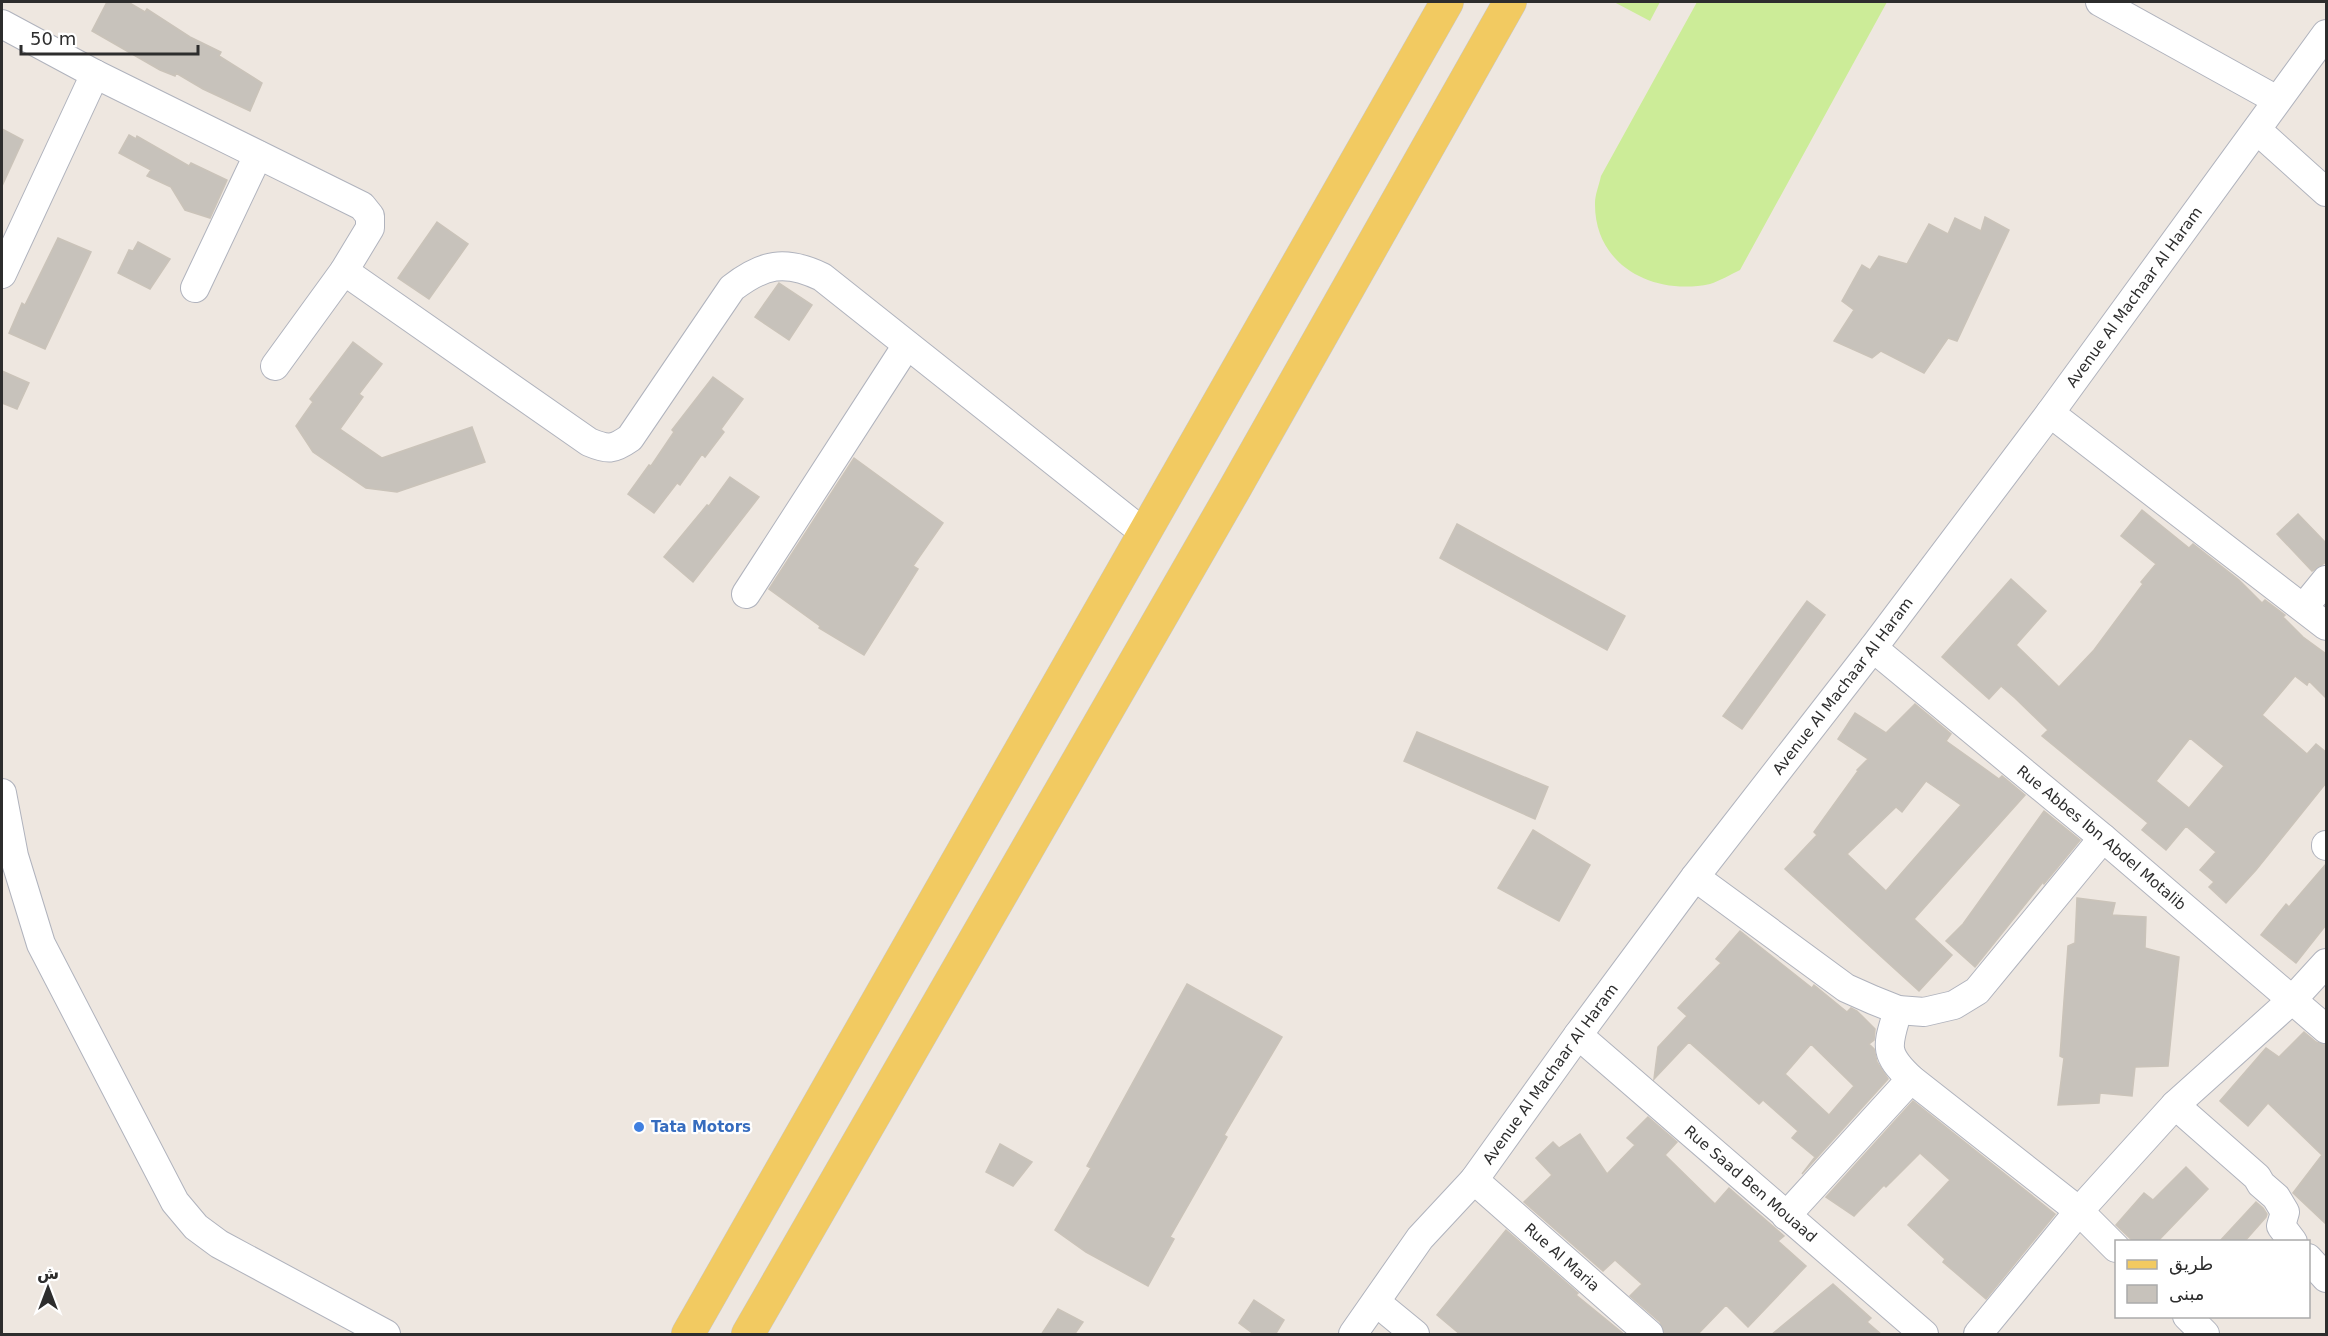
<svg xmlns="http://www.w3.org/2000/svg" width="2328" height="1336" font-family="'DejaVu Sans',Cairo,sans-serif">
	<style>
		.pitch { fill: #ccec98 }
		.building { fill: #c7c2bb; stroke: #cac3b9; stroke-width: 1.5; fill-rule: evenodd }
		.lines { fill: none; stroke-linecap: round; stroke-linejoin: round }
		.street-casing { stroke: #b0b3bd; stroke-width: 30 }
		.primary-casing { stroke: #c8c8c8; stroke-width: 34 }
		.street { stroke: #fff; stroke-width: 28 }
		.primary { stroke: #f2ca61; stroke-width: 33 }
		.shop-dot { fill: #3f7fe0; stroke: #fff; stroke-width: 2 }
		.labels { text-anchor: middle; stroke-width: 4.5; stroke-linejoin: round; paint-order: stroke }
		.street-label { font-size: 15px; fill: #2d2d2d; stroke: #fff }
		.shop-label { font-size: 15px; font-weight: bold; fill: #366cbe; stroke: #fff; text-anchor: start }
	</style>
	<rect width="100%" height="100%" fill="#eee7e0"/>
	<path class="pitch" d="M 1614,2 L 1660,2 L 1650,21 Z
		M 1697,2 L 1887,2 L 1740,270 C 1731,274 1720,281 1710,284 C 1654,296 1594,266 1595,203 C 1595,195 1599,185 1601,176 Z"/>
	<path class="building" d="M 107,2 L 128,2 L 145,12 L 147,9 L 190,37 L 221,52 L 219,56 L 262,83 L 250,111 L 203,89 L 176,73 L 175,76 L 160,70 L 92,31 Z
		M 2,129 L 23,140 L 2,186 Z
		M 129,135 L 136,139 L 137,136 L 189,166 L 191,163 L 227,180 L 210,218 L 185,210 L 171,187 L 147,176 L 151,170 L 119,153 Z
		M 1985,217 L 2009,230 L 1957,341 L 1948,338 L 1924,373 L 1881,351 L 1872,358 L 1834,341 L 1854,310 L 1842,301 L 1862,265 L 1870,270 L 1879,256 L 1907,264 L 1929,224 L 1948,234 L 1955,218 L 1981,231 Z
		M 437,222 L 468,244 L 429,299 L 398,278 Z
		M 58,238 L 91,252 L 45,349 L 9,333 L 22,303 L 25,305 Z
		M 138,242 L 170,259 L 150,289 L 118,273 L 129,250 L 133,251 Z
		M 779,283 L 812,305 L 789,340 L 755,317 Z
		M 353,342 L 382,364 L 359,394 L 363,397 L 340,429 L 382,458 L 472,427 L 485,462 L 397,492 L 366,488 L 313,452 L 296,426 L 313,402 L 310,399 Z
		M 2,371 L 29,383 L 17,409 L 2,403 Z
		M 713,377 L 743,399 L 721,429 L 724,432 L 705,457 L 702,454 L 680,485 L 677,483 L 654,513 L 628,494 L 649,465 L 651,466 L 674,432 L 672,430 Z
		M 854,458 L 943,523 L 913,566 L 918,569 L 864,655 L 819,628 L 820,626 L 769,589 Z
		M 730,477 L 759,497 L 693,582 L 664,557 L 707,505 L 709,506 Z
		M 2142,510 L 2189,548 L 2193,544 L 2239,580 L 2262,603 L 2265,600 L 2285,615 L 2283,617 L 2303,637 L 2326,654 L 2326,698 L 2309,681 L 2307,685 L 2295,676 L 2262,715 L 2307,754 L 2316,744 L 2326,752 L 2326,783 L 2256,870 L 2226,903 L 2209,887 L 2214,882 L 2200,870 L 2216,852 L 2186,826 L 2166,850 L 2142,830 L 2148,823 L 2042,736 L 2048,730 L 2015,698 L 2001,686 L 1989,699 L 1942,657 L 2011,579 L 2046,611 L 2016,645 L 2059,687 L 2094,650 L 2143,584 L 2141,582 L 2156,564 L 2121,536 ZM 2190,738 L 2224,766 L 2189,808 L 2156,781 Z
		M 2298,514 L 2326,543 L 2326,562 L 2312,571 L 2277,534 Z
		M 1457,524 L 1625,616 L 1607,650 L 1440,558 Z
		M 1807,601 L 1825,615 L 1742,729 L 1723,716 Z
		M 1915,704 L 1951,734 L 1946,741 L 1999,779 L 2002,776 L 2025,795 L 1914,919 L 1952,955 L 1919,991 L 1785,869 L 1817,835 L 1814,832 L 1858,771 L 1857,770 L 1868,759 L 1838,739 L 1855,713 L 1886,733 ZM 1926,781 L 1961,805 L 1886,891 L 1847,854 L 1896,807 L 1902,812 Z
		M 1417,732 L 1548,787 L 1535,819 L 1404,761 Z
		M 2044,811 L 2080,840 L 2044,884 L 2043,882 L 1975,967 L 1946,941 L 1963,924 Z
		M 1533,830 L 1590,865 L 1559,921 L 1498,888 Z
		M 2326,864 L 2326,925 L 2296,963 L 2261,935 L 2286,904 L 2289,907 Z
		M 2077,898 L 2115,903 L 2112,915 L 2146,917 L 2145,948 L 2179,957 L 2168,1066 L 2135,1067 L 2132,1096 L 2100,1093 L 2099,1103 L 2058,1105 L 2064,1058 L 2060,1056 L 2068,946 L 2075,943 Z
		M 1740,931 L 1812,988 L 1814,985 L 1847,1012 L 1851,1008 L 1857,1011 L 1875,1029 L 1874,1040 L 1869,1044 L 1874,1049 L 1877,1062 L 1888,1079 L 1802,1174 L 1815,1157 L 1792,1138 L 1798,1131 L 1763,1100 L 1759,1104 L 1689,1042 L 1654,1079 L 1658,1047 L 1687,1016 L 1678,1008 L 1721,963 L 1716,959 ZM 1811,1044 L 1854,1086 L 1829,1115 L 1785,1074 Z
		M 1187,984 L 1282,1037 L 1224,1135 L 1227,1137 L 1170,1237 L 1174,1239 L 1148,1286 L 1086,1252 L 1055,1230 L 1091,1168 L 1087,1166 Z
		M 2304,1032 L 2316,1042 L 2326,1045 L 2326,1224 L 2293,1193 L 2322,1155 L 2268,1103 L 2248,1126 L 2220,1101 L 2266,1048 L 2279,1057 Z
		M 1913,1101 L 2055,1214 L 1986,1299 L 1943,1262 L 1945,1259 L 1908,1225 L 1950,1180 L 1920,1153 L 1886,1187 L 1884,1185 L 1854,1216 L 1826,1197 Z
		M 1648,1117 L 1677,1142 L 1665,1155 L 1715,1204 L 1729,1188 L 1784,1236 L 1778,1241 L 1806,1266 L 1748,1327 L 1726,1305 L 1697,1335 L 1665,1335 L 1660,1322 L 1630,1296 L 1642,1284 L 1615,1260 L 1603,1271 L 1524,1202 L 1552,1175 L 1536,1158 L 1553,1142 L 1559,1148 L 1580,1134 L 1607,1174 L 1635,1145 L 1627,1138 Z
		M 1000,1144 L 1032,1162 L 1013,1186 L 986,1172 Z
		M 2186,1167 L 2208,1189 L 2157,1242 L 2134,1242 L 2116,1225 L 2144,1193 L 2153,1200 Z
		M 2256,1202 L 2263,1208 L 2267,1214 L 2266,1217 L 2244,1242 L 2219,1242 Z
		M 1506,1230 L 1578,1293 L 1576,1295 L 1625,1335 L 1461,1335 L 1437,1315 Z
		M 1833,1284 L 1871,1318 L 1867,1322 L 1882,1335 L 1771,1335 Z
		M 1254,1300 L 1284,1320 L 1275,1335 L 1255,1335 L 1239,1323 Z
		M 1058,1309 L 1083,1322 L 1074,1335 L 1041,1335 Z"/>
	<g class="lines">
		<g class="street-casing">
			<g id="street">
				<path d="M 2100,2 L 2277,100"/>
				<path d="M 2,24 L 95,74 L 362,206 L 370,216 L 370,228 L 344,271 L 275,366"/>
				<path d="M 2257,130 L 2326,192"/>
				<path d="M 344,271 L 589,442 C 608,450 613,450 630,438 L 732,288 C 763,264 785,259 822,277 L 1143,532"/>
				<path d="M 2,274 L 95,74"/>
				<path d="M 195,288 L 258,155"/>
				<path d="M 2050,413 L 2326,626"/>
				<path d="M 746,594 L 907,345"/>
				<path d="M 2304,607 L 2326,580"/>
				<path id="s1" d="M 1873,648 L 2103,838 L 2326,1029"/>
				<path d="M 2,793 L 14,856 L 41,944 L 175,1202 L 196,1227 L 219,1244 L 386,1334"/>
				<path d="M 2326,845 L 2326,846"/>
				<path d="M 1695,877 L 1846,988 L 1873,1000 L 1898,1010 L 1924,1012 L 1954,1005 L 1977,991 L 2103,838"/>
				<path d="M 1898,1010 C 1888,1045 1882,1052 1911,1079 L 2079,1211 L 2116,1248"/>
				<path id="s2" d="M 1578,1035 L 1924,1334"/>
				<path d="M 2175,1105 L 2257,1177 L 2261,1184 L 2276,1197 L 2285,1212 L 2281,1226 L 2293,1242"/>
				<path id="s3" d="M 1474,1180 L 1649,1334"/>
				<path d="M 1786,1216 L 1911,1079"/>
				<path d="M 2308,1258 L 2326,1278"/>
				<path d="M 1376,1302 L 1415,1334"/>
				<path d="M 2187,1316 L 2205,1334"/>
				<path id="s4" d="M 1353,1334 L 1420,1238 L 1474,1180 L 1578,1035 L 1695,877 L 1873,648 L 2050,413 L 2326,34"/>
				<path d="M 1978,1334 L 2079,1211 L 2175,1105 L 2293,999 L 2326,963"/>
			</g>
		</g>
		<g class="primary-casing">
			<path id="primary" d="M 688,1334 L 1447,2
				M 748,1334 L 1234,490 L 1510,2"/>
		</g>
		<use href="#street" class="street"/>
		<use href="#primary" class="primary"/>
	</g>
	<circle class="shop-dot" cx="639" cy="1127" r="6"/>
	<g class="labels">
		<g class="street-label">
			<text dy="5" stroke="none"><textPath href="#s4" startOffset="1299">Avenue Al Machaar Al Haram</textPath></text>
			<text dy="5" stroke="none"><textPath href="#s4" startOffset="813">Avenue Al Machaar Al Haram</textPath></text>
			<text dy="5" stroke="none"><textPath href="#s1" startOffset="297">Rue Abbes Ibn Abdel Motalib</textPath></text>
			<text dy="5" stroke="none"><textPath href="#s4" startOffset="327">Avenue Al Machaar Al Haram</textPath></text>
			<text dy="5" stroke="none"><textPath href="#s2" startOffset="228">Rue Saad Ben Mouaad</textPath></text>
			<text dy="5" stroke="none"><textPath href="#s3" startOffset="117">Rue Al Maria</textPath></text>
		</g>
		<g class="shop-label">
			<text x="651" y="1132">Tata Motors</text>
		</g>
	</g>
	<rect width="2328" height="1336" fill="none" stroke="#2d2d2d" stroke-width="6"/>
	<rect x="2115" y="1240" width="195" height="78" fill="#ffffff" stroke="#ababab" stroke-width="1.5"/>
	<rect x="2127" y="1260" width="30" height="9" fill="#f2ca61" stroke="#ababab" stroke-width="1.5"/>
	<text x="2169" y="1270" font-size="18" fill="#2d2d2d">طريق</text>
	<rect x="2127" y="1285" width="30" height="18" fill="#c7c2bb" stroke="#ababab" stroke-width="1.5"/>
	<text x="2169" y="1300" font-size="18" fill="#2d2d2d">مبنى</text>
	<g transform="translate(48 1288)" stroke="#ffffff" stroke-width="4.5" paint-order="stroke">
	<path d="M0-4.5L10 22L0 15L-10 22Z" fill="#2d2d2d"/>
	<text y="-9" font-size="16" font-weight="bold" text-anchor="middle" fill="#2d2d2d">ش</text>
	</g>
	<path d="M21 45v9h177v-9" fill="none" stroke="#2d2d2d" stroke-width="3"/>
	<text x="30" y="45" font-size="18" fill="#2d2d2d" stroke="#ffffff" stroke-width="4.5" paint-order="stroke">50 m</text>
</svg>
